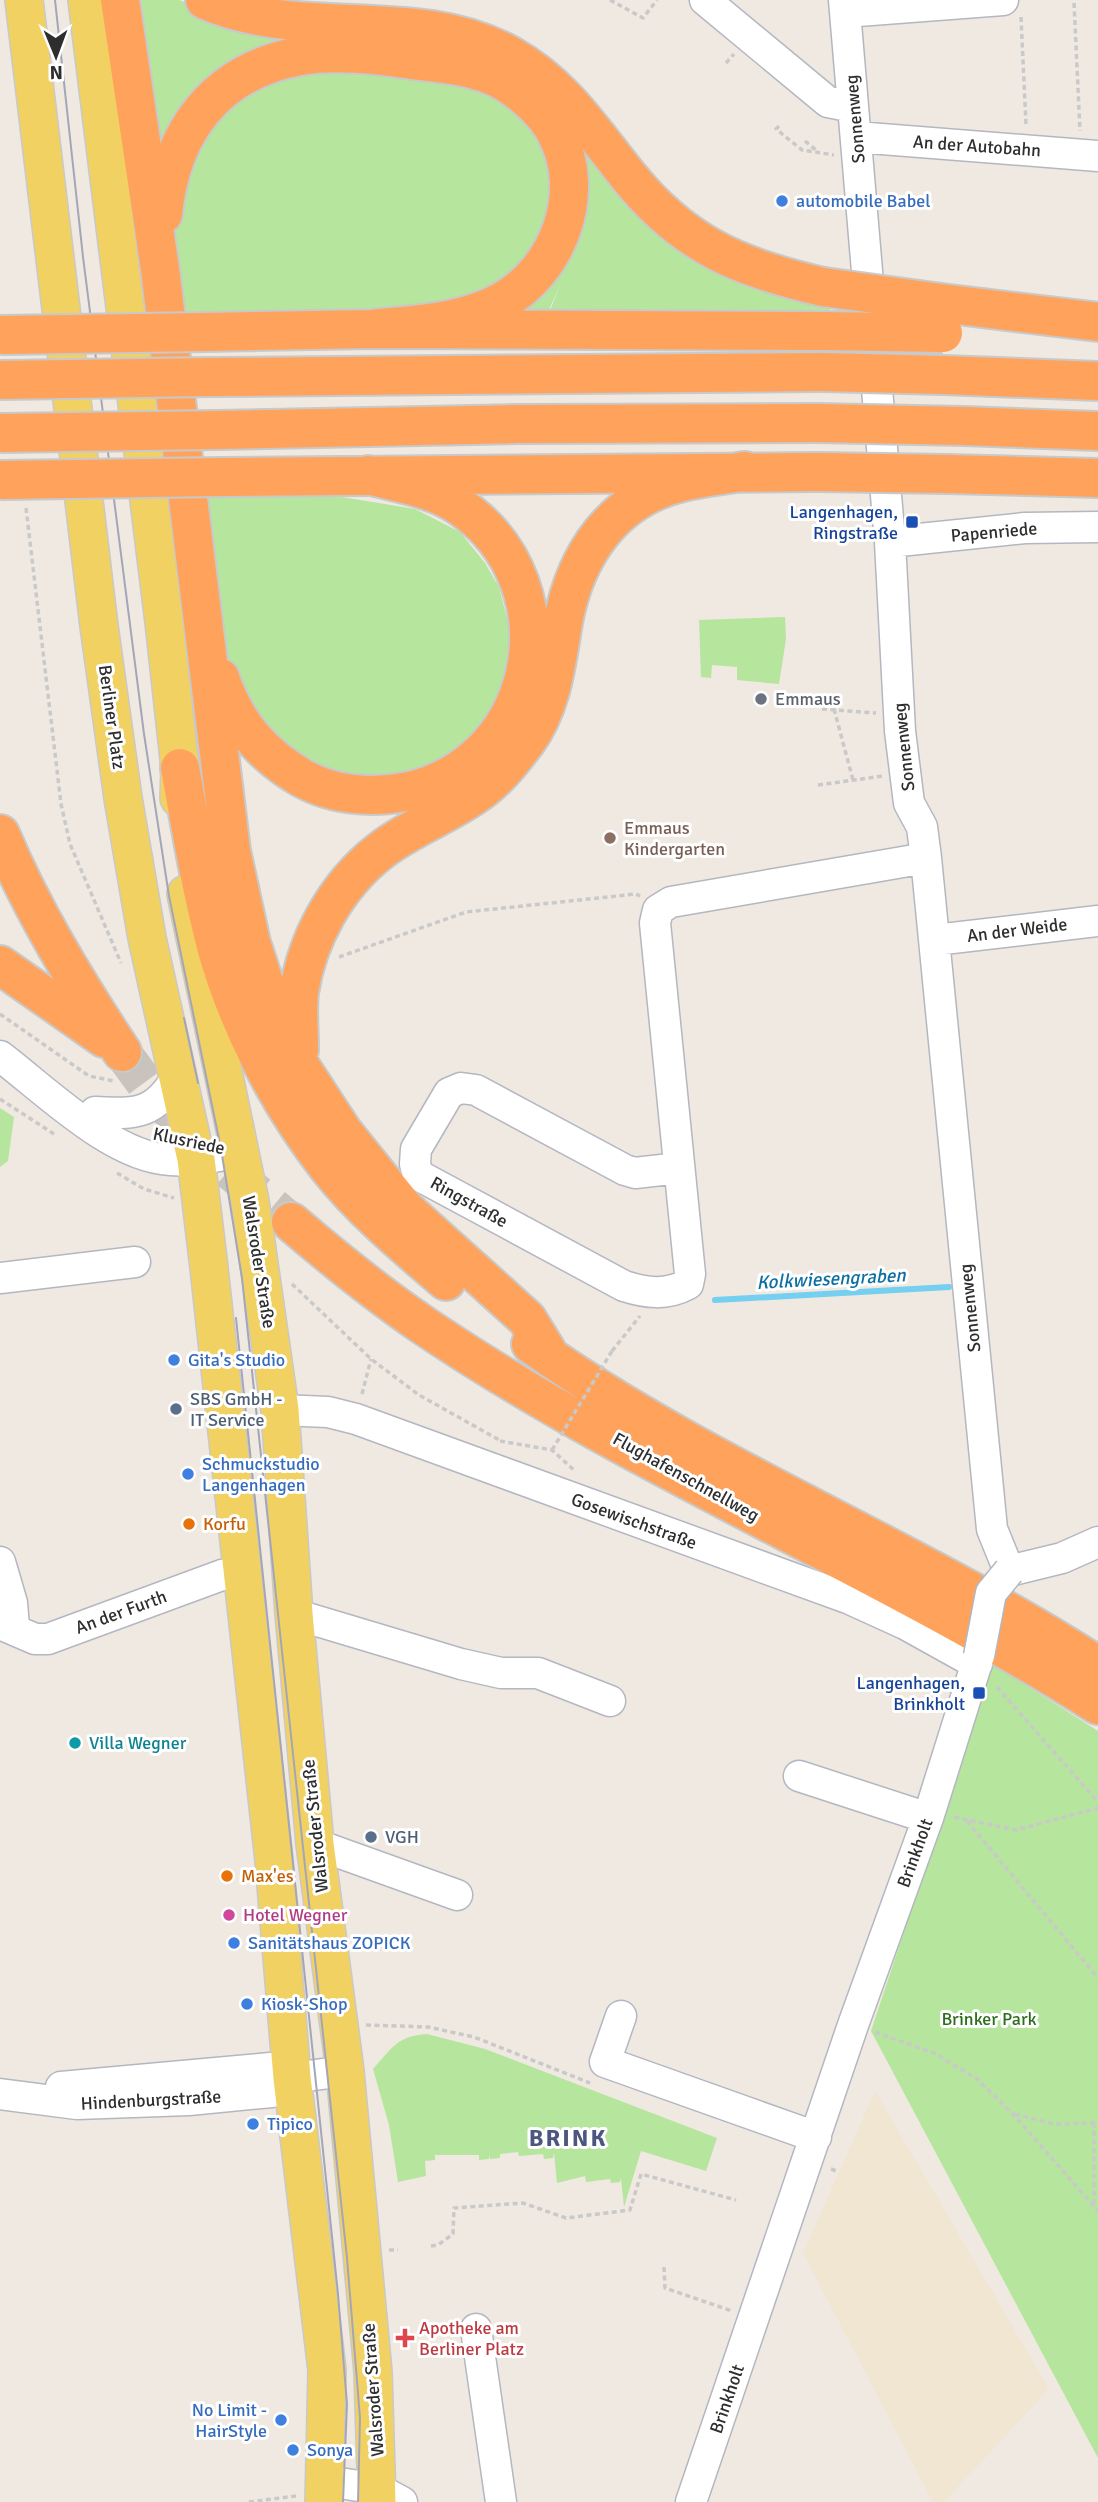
<svg xmlns="http://www.w3.org/2000/svg" width="1098" height="2502" font-family="Signika,sans-serif">
	<style>
		.education { fill: #f0e6d1 }
		.green { fill: #b6e59e }
		.lines { fill: none; stroke-linecap: round; stroke-linejoin: round }
		.stream { stroke: #75cff0; stroke-width: 6 }
		.highway-tunnel { stroke: #c8c4bd; stroke-width: 38; stroke-dasharray: 38 19; stroke-linecap: butt }
		.minor-casing { stroke: #b4b7c1; stroke-width: 33 }
		.major-casing { stroke: #c9c9c9; stroke-width: 40 }
		.highway-casing { stroke: #c9c9c9; stroke-width: 42 }
		.path { stroke: #c9c9c9; stroke-width: 3.5; stroke-dasharray: 5 3.5; stroke-linecap: butt }
		.minor { stroke: #fff; stroke-width: 30 }
		.major { stroke: #f2d163; stroke-width: 37 }
		.highway { stroke: #ffa35c; stroke-width: 38 }
		.tram { stroke: #a3a6b8; stroke-width: 2 }
		.minor-bridge-casing { stroke: #b4b7c1; stroke-width: 33; stroke-linecap: butt }
		.highway-bridge-casing { stroke: #c9c9c9; stroke-width: 42; stroke-linecap: butt }
		.path-bridge { stroke: #c9c9c9; stroke-width: 3.5; stroke-dasharray: 5 3.5; stroke-linecap: butt }
		.minor-bridge { stroke: #fff; stroke-width: 30 }
		.highway-bridge { stroke: #ffa35c; stroke-width: 38 }
		.shop-dot { fill: #3f7fe0; stroke: #fff; stroke-width: 2.5 }
		.transit-dot { fill: #1a4fb4; stroke: #fff; stroke-width: 2.5 }
		.worship-dot { fill: #6b7280; stroke: #fff; stroke-width: 2.5 }
		.education-dot { fill: #8d6e63; stroke: #fff; stroke-width: 2.5 }
		.service-dot { fill: #5c6f8a; stroke: #fff; stroke-width: 2.5 }
		.food-dot { fill: #e8710a; stroke: #fff; stroke-width: 2.5 }
		.culture-dot { fill: #0f9aa8; stroke: #fff; stroke-width: 2.5 }
		.hotel-dot { fill: #d1479c; stroke: #fff; stroke-width: 2.5 }
		.health-dot { fill: #e0444e; stroke: #fff; stroke-width: 2.5 }
		.labels { text-anchor: middle; stroke-width: 6; stroke-linejoin: round; paint-order: stroke }
		.street-label { font-size: 18px; fill: #2e2e2e; stroke: #fff }
		.shop-label { font-size: 18px; fill: #366cbe; stroke: #fff; text-anchor: start }
		.transit-label { font-size: 18px; fill: #164399; stroke: #fff; text-anchor: end }
		.worship-label { font-size: 18px; fill: #5b616d; stroke: #fff; text-anchor: start }
		.education-label { font-size: 18px; fill: #785e54; stroke: #fff; text-anchor: start }
		.service-label { font-size: 18px; fill: #4e5e75; stroke: #fff; text-anchor: start }
		.food-label { font-size: 18px; fill: #c56008; stroke: #fff; text-anchor: start }
		.culture-label { font-size: 18px; fill: #0d838f; stroke: #fff; text-anchor: start }
		.hotel-label { font-size: 18px; fill: #b23c85; stroke: #fff; text-anchor: start }
		.park-label { font-size: 18px; fill: #2c6e1b; stroke: #fff }
		.health-label { font-size: 18px; fill: #be3a42; stroke: #fff; text-anchor: start }
		.water-label { font-size: 19px; font-style: italic; fill: #0d6fa3; stroke: #fff }
		.district-label { font-size: 24px; font-weight: bold; letter-spacing: 2px; fill: #4d5680; stroke: #fff }
	</style>
	<rect width="100%" height="100%" fill="#efe9e1"/>
	<path class="education" d="M 875,2091 L 1049,2389 L 944,2502 L 933,2502 L 803,2253 Z"/>
	<path class="green" d="M 131,0 C 146,0 165,0 179,0 C 187,2 195,9 202,12 C 220,20 239,25 258,28 C 343,40 461,23 531,78 C 566,105 587,141 613,175 C 670,252 739,277 827,300 L 832,317 L 547,318 L 560,285 L 545,319 L 498,320 L 499,314 C 538,295 570,258 576,213 C 585,132 535,75 458,56 C 434,51 408,50 384,49 C 351,46 316,43 283,50 C 219,63 169,114 156,177 Z
		M 274,72 L 426,72 L 510,100 L 553,158 L 545,245 L 474,306 L 177,319 L 172,194 L 191,140 Z
		M 203,497 L 342,497 L 415,509 L 460,532 L 485,563 L 499,587 L 510,630 L 507,688 L 451,761 L 378,787 L 282,756 L 225,667 Z
		M 785,617 L 786,639 L 779,684 L 737,680 L 737,667 L 712,665 L 711,678 L 701,677 L 699,620 Z
		M 0,1108 L 14,1117 L 8,1161 L 0,1167 Z
		M 993,1664 L 1098,1731 L 1098,2458 L 871,2031 Z
		M 427,2034 L 485,2049 L 717,2138 L 706,2171 L 641,2151 L 624,2207 L 621,2178 L 620,2182 L 611,2183 L 610,2179 L 586,2182 L 585,2176 L 557,2183 L 554,2153 L 553,2158 L 544,2159 L 543,2154 L 519,2156 L 518,2152 L 500,2154 L 500,2158 L 490,2159 L 489,2154 L 489,2159 L 479,2160 L 479,2155 L 435,2155 L 435,2160 L 425,2161 L 426,2176 L 398,2182 L 389,2125 L 373,2069 C 392,2048 397,2036 427,2034 Z"/>
	<g class="lines">
		<path class="stream" d="M 715,1300 L 949,1287"/>
		<path class="highway-tunnel" d="M 122,1052 L 150,1090 L 184,1125
			M 229,1170 L 291,1222"/>
		<g class="minor-casing">
			<path id="minor" d="M 705,0 L 828,102 L 853,107
				M 844,0 L 890,542 L 900,731 L 909,803 L 922,827 L 926,858 L 992,1529 L 1009,1571 L 1062,1558 L 1098,1542
				M 845,12 L 1003,0
				M 856,137 L 1098,156
				M 890,542 L 1025,528 L 1098,527
				M 935,940 L 1098,921
				M 0,1056 C 45,1090 112,1157 170,1160 C 194,1162 217,1156 240,1152
				M 95,1112 C 136,1115 156,1114 178,1075
				M 679,1168 L 635,1173 L 625,1170 L 476,1090 L 461,1088 L 449,1093 L 416,1149 L 415,1164 L 418,1175 L 624,1286 C 646,1293 666,1296 688,1284 L 690,1274 L 655,923 L 658,910 L 671,902 L 926,858
				M 0,1278 L 135,1262
				M 280,1410 L 328,1412 L 356,1419 L 850,1599 L 905,1624 L 977,1664
				M 0,1562 L 12,1603 L 14,1627
				M 294,1614 L 461,1664 L 501,1673 L 538,1673 L 610,1701
				M 0,1624 L 35,1639 L 48,1639 L 222,1575 L 244,1573
				M 799,1776 L 928,1818
				M 315,1844 L 457,1895
				M 621,2016 L 605,2062 L 816,2137
				M 61,2087 L 270,2068 L 292,2078
				M 0,2094 L 77,2104 L 189,2100 L 272,2092 L 292,2078 L 345,2071
				M 476,2329 L 501,2502
				M 327,2481 L 378,2489 L 402,2502
				M 691,2502 L 853,2025 L 928,1818 L 979,1656"/>
		</g>
		<g class="major-casing">
			<path id="major" d="M 24,0 L 99,626 L 123,798 L 147,938 L 196,1159 L 209,1268 L 274,1861 L 292,2078 L 327,2370 L 324,2502
				M 87,0 L 164,622 L 180,768 L 179,798
				M 186,894 L 250,1201 L 280,1410 L 294,1614 L 315,1844 L 345,2071 L 373,2372 L 377,2502"/>
		</g>
		<g class="highway-casing">
			<path id="highway" d="M 120,0 L 160,269 L 231,851 L 251,943 L 267,992 L 298,1063 L 343,1132 L 405,1209 L 527,1319 L 551,1358
				M 205,0 C 302,43 418,3 511,56 C 563,85 592,131 629,177 C 684,245 740,268 823,287
				M 163,214 C 171,131 216,71 300,56 C 335,50 377,55 412,60 C 447,64 488,67 517,90 C 531,101 548,117 556,133 C 588,193 558,271 501,302 C 462,323 416,324 372,329
				M 941,303 L 1098,322
				M 205,332 L 372,329 L 824,331
				M 944,375 L 1098,381
				M 211,377 L 822,372
				M 964,426 L 1098,431
				M 217,430 L 517,424 L 817,423
				M 948,474 L 1098,478
				M 223,477 L 817,472
				M 220,678 C 235,723 261,754 302,778 C 329,793 359,797 390,794 C 537,779 580,586 458,505 C 432,488 398,483 368,475
				M 180,768 C 191,828 201,890 217,950 C 239,1027 279,1104 328,1167 C 361,1209 405,1246 446,1281
				M 0,834 C 33,912 76,982 122,1052
				M 0,965 L 104,1038
				M 299,1050 C 299,1031 297,1011 299,992 C 307,939 336,886 379,852 C 410,827 451,814 483,789 C 500,776 513,759 526,742 C 552,706 556,665 563,622 C 575,556 612,499 682,482 C 703,477 724,475 745,471
				M 291,1222 C 333,1258 375,1292 420,1323 C 635,1469 879,1566 1098,1705
				M 531,1344 C 706,1468 917,1549 1098,1666"/>
		</g>
		<path class="path" d="M 610,0 L 643,18 L 657,0
			M 1074,3 L 1080,131
			M 1021,17 L 1026,125
			M 726,63 L 734,54
			M 779,126 L 776,129 L 802,150 L 834,155
			M 805,141 L 817,151
			M 26,508 L 61,804 L 70,844 L 121,963
			M 822,709 L 876,713
			M 834,709 L 853,780
			M 818,785 L 883,776
			M 339,957 L 466,912 L 636,894 L 640,896
			M 0,1014 L 89,1076 L 114,1081
			M 0,1099 L 54,1134
			M 117,1173 L 144,1189 L 174,1198
			M 292,1284 L 371,1359 L 419,1395 L 501,1441
			M 612,1351 L 640,1316
			M 362,1394 L 371,1359
			M 500,1441 L 552,1450 L 575,1471
			M 997,1687 L 1098,1802
			M 954,1817 L 1016,1830 L 1098,1808
			M 967,1821 L 1098,1978
			M 366,2025 L 428,2027 L 474,2037 L 590,2083
			M 875,2032 L 934,2053 L 977,2079 L 1013,2114 L 1098,2211
			M 1015,2114 L 1054,2124 L 1098,2123
			M 831,2169 L 839,2172
			M 1094,2204 L 1094,2125
			M 431,2246 L 438,2245 L 453,2234 L 454,2208 L 523,2203 L 566,2218 L 630,2210 L 641,2174 L 736,2200
			M 389,2250 L 398,2250
			M 664,2267 L 665,2288 L 732,2311
			M 249,2502 L 296,2496"/>
		<use href="#minor" class="minor"/>
		<use href="#major" class="major"/>
		<use href="#highway" class="highway"/>
		<path class="tram" d="M 55,0 L 83,257 L 144,734 L 169,896 L 221,1149 L 242,1278 L 347,2258 L 360,2418 L 358,2502
			M 184,1018 L 198,1083
			M 236,1318 L 338,2294 L 347,2404 L 343,2502"/>
		<g class="minor-bridge-casing">
			<path id="minor-bridge" d="M 979,1656 L 991,1593 L 1009,1571"/>
		</g>
		<g class="highway-bridge-casing">
			<path id="highway-bridge" d="M 823,287 L 941,303
				M 824,331 L 943,333
				M 0,335 L 205,332
				M 822,372 L 944,375
				M 0,380 L 211,377
				M 817,423 L 964,426
				M 0,433 L 217,430
				M 817,472 L 948,474
				M 0,480 L 223,477"/>
		</g>
		<path class="path-bridge" d="M 552,1450 L 612,1351"/>
		<use href="#minor-bridge" class="minor-bridge"/>
		<use href="#highway-bridge" class="highway-bridge"/>
	</g>
	<g class="shop-dot">
		<circle cx="782" cy="201" r="7"/>
		<circle cx="174" cy="1360" r="7"/>
		<circle cx="188" cy="1474" r="7"/>
		<circle cx="234" cy="1943" r="7"/>
		<circle cx="247" cy="2004" r="7"/>
		<circle cx="253" cy="2124" r="7"/>
		<circle cx="281" cy="2420" r="7"/>
		<circle cx="293" cy="2450" r="7"/>
	</g>
	<g class="transit-dot">
		<rect x="905" y="515" width="14" height="14" rx="3.5"/>
		<rect x="972" y="1686" width="14" height="14" rx="3.5"/>
	</g>
	<circle class="worship-dot" cx="761" cy="699" r="7"/>
	<circle class="education-dot" cx="610" cy="838" r="7"/>
	<g class="service-dot">
		<circle cx="176" cy="1409" r="7"/>
		<circle cx="371" cy="1837" r="7"/>
	</g>
	<g class="food-dot">
		<circle cx="189" cy="1524" r="7"/>
		<circle cx="227" cy="1876" r="7"/>
	</g>
	<circle class="culture-dot" cx="75" cy="1743" r="7"/>
	<circle class="hotel-dot" cx="229" cy="1915" r="7"/>
	<path class="health-dot" d="M401.5 2327.5h7v7h7v7h-7v7h-7v-7h-7v-7h7z"/>
	<g class="labels">
		<g class="street-label">
			<text transform="translate(855 119) rotate(-95)" y="6">Sonnenweg</text>
			<text transform="translate(977 146) rotate(4)" y="6">An der Autobahn</text>
			<text transform="translate(994 532) rotate(-5)" y="6">Papenriede</text>
			<text transform="translate(112 717) rotate(82)" y="6">Berliner Platz</text>
			<text transform="translate(904 747) rotate(-96)" y="6">Sonnenweg</text>
			<text transform="translate(1017 930) rotate(-7)" y="6">An der Weide</text>
			<text transform="translate(189 1141) rotate(12)" y="6">Klusriede</text>
			<text transform="translate(469 1202) rotate(29)" y="6">Ringstraße</text>
			<text transform="translate(259 1262) rotate(81)" y="6">Walsroder Straße</text>
			<text transform="translate(970 1308) rotate(-96)" y="6">Sonnenweg</text>
			<text transform="translate(686 1477) rotate(29)" y="6">Flughafenschnellweg</text>
			<text transform="translate(634 1521) rotate(20)" y="6">Gosewischstraße</text>
			<text transform="translate(121 1612) rotate(-20)" y="6">An der Furth</text>
			<text transform="translate(315 1826) rotate(-96)" y="6">Walsroder Straße</text>
			<text transform="translate(915 1853) rotate(-70)" y="6">Brinkholt</text>
			<text transform="translate(151 2100) rotate(-3)" y="6">Hindenburgstraße</text>
			<text transform="translate(373 2390) rotate(-94)" y="6">Walsroder Straße</text>
			<text transform="translate(727 2399) rotate(-71)" y="6">Brinkholt</text>
		</g>
		<g class="shop-label">
			<text x="796" y="207">automobile Babel</text>
			<text x="188" y="1366">Gita's Studio</text>
			<text x="202" y="1470">Schmuckstudio<tspan x="202" dy="21">Langenhagen</tspan></text>
			<text x="248" y="1949">Sanitätshaus ZOPICK</text>
			<text x="261" y="2010">Kiosk-Shop</text>
			<text x="267" y="2130">Tipico</text>
			<text x="267" y="2416" text-anchor="end">No Limit -<tspan x="267" dy="21">HairStyle</tspan></text>
			<text x="307" y="2456">Sonya</text>
		</g>
		<g class="transit-label">
			<text x="898" y="518">Langenhagen,<tspan x="898" dy="21">Ringstraße</tspan></text>
			<text x="965" y="1689">Langenhagen,<tspan x="965" dy="21">Brinkholt</tspan></text>
		</g>
		<g class="worship-label">
			<text x="775" y="705">Emmaus</text>
		</g>
		<g class="education-label">
			<text x="624" y="834">Emmaus<tspan x="624" dy="21">Kindergarten</tspan></text>
		</g>
		<g class="service-label">
			<text x="190" y="1405">SBS GmbH -<tspan x="190" dy="21">IT Service</tspan></text>
			<text x="385" y="1843">VGH</text>
		</g>
		<g class="food-label">
			<text x="203" y="1530">Korfu</text>
			<text x="241" y="1882">Max'es</text>
		</g>
		<g class="culture-label">
			<text x="89" y="1749">Villa Wegner</text>
		</g>
		<g class="hotel-label">
			<text x="243" y="1921">Hotel Wegner</text>
		</g>
		<g class="park-label">
			<text x="989" y="2025">Brinker Park</text>
		</g>
		<g class="health-label">
			<text x="419" y="2334">Apotheke am<tspan x="419" dy="21">Berliner Platz</tspan></text>
		</g>
		<g class="water-label">
			<text transform="translate(831 1278) rotate(-3)" y="7">Kolkwiesengraben</text>
		</g>
		<g class="district-label">
			<text x="568" y="2146">BRINK</text>
		</g>
	</g>
	<g transform="translate(56 56) rotate(179)" stroke="#ffffff" stroke-width="5" paint-order="stroke">
	<path d="M0-5L12 26L0 18L-12 26Z" fill="#2e2e2e"/>
	<text y="-10" font-size="19" font-weight="bold" text-anchor="middle" fill="#2e2e2e">N</text>
	</g>
</svg>
